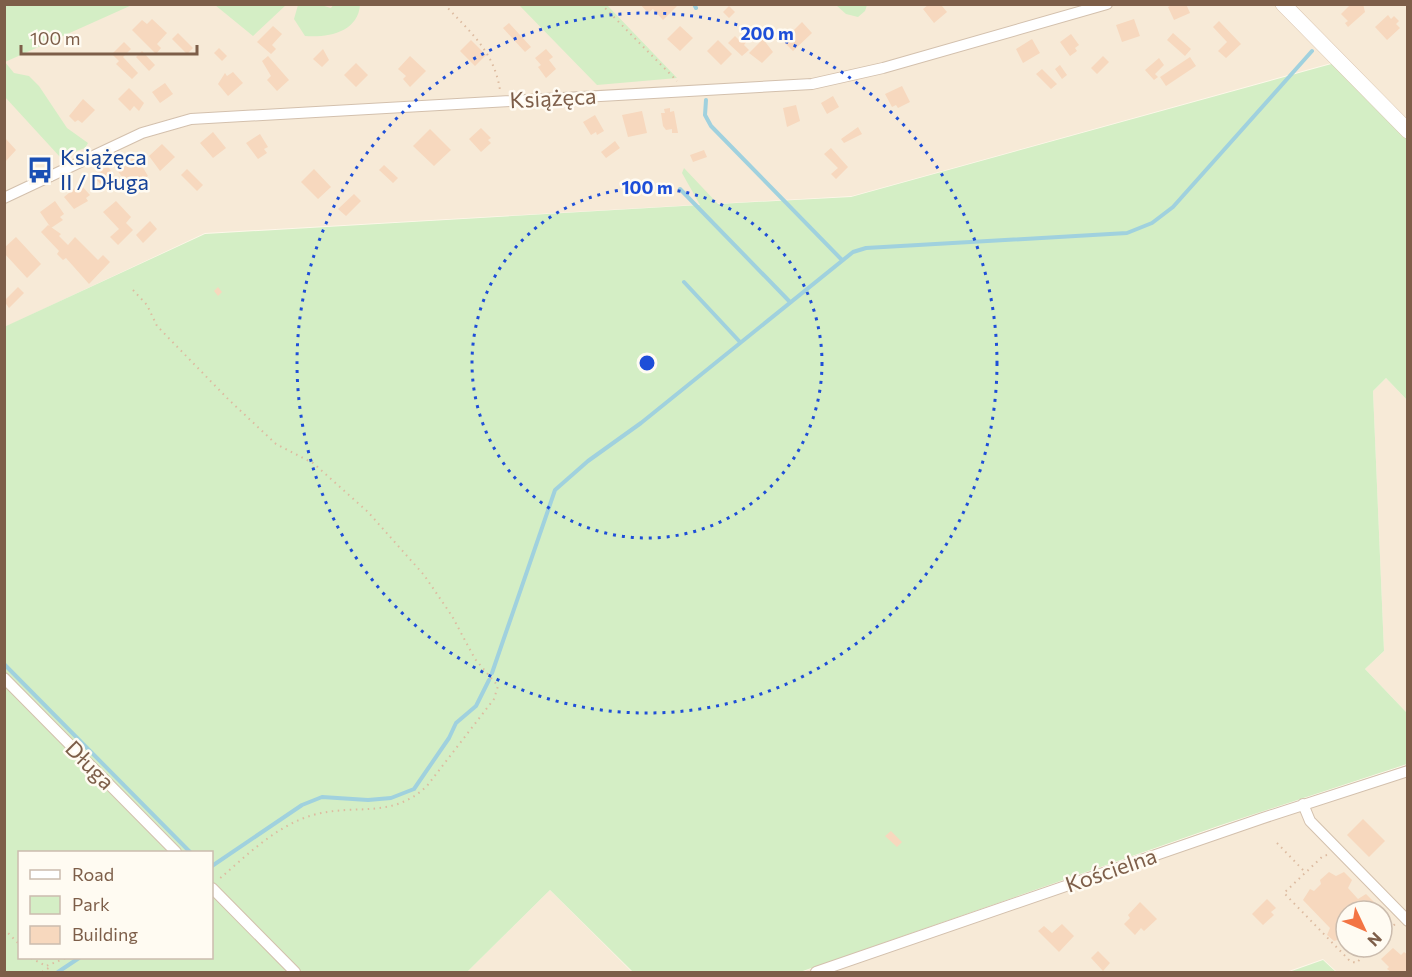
<svg xmlns="http://www.w3.org/2000/svg" width="1412" height="977" font-family="Commissioner,sans-serif">
	<style>
		.residential { fill: #f7ead7; fill-rule: evenodd }
		.green { fill: #d4eec5; fill-rule: evenodd }
		.lines { fill: none; stroke-linecap: round; stroke-linejoin: round }
		.stream { stroke: #a0d1de; stroke-width: 4 }
		.building { fill: #f7d8be }
		.street-casing { stroke: #d3c0ad; stroke-width: 12 }
		.secondary-casing { stroke: #d9c2ac; stroke-width: 16 }
		.path { stroke: #ddbba0; stroke-width: 2; stroke-dasharray: 1.5 4.5; stroke-linecap: butt }
		.street { stroke: #fff; stroke-width: 10 }
		.secondary { stroke: #fff; stroke-width: 15 }
		.ring { fill: none; stroke: #1d4ed8; stroke-width: 3; stroke-dasharray: 3 6 }
		.labels { text-anchor: middle; stroke-width: 5; stroke-linejoin: round; paint-order: stroke }
		.street-label { font-size: 22px; fill: #7d5e49; stroke: #fffbf2 }
		.transit-label { font-size: 22px; fill: #164399; stroke: #fffbf2; text-anchor: start }
		.centre { fill: #1d4ed8; stroke: #fffbf2; stroke-width: 3 }
		.ring-label { font-size: 18px; text-anchor: middle; font-weight: bold; fill: #1d4ed8; stroke: #fffbf2; stroke-width: 5; stroke-linejoin: round; paint-order: stroke }
	</style>
	<rect width="100%" height="100%" fill="#fef7ea"/>
	<path class="residential" d="M 131,4 L 1407,5 L 1407,135 L 1335,62 L 852,196 L 205,233 L 5,327 L 4,62 Z
		M 1386,378 L 1407,400 L 1407,713 L 1365,669 L 1384,651 L 1373,391 Z
		M 1407,765 L 1407,972 L 1337,972 L 1323,959 L 1286,972 L 802,972 L 1221,826 ZM 1346,911 L 1382,911 L 1382,947 L 1346,947 Z
		M 550,890 L 632,972 L 467,972 Z"/>
	<path class="green" d="M 5,4 L 132,4 L 132,5 L 5,62 Z
		M 334,4 L 360,5 C 358,32 328,38 305,36 L 294,19 L 298,5 L 321,5 L 331,8 Z
		M 215,5 L 286,5 L 253,36 Z
		M 519,5 L 607,5 L 677,78 L 597,85 Z
		M 836,5 L 867,5 L 865,11 L 858,17 L 846,14 Z
		M 5,62 L 14,73 L 29,76 L 39,86 L 67,128 L 88,143 L 85,148 L 60,157 L 5,97 Z
		M 1335,63 L 1407,136 L 1407,400 L 1386,378 L 1373,391 L 1384,651 L 1365,669 L 1407,713 L 1407,764 L 1221,825 L 800,972 L 633,972 L 550,890 L 467,972 L 5,972 L 4,327 L 205,234 L 700,205 L 682,173 L 684,168 L 718,204 L 851,197 ZM 20,852 L 212,852 L 212,958 L 20,958 Z
		M 1323,960 L 1336,972 L 1289,972 Z"/>
	<g class="lines">
		<path class="stream" d="M 694,4 L 696,8
			M 706,100 L 705,115 L 711,126 L 842,260
			M 680,189 L 790,302
			M 684,282 L 740,342
			M 4,664 L 190,852
			M 492,673 L 555,490 L 588,461 L 641,423 L 853,252 L 866,248 L 1127,233 L 1152,223 L 1173,207 L 1312,51
			M 212,866 L 302,805 L 322,797 L 368,800 L 391,798 L 414,789 L 449,738 L 456,723 L 476,706 L 489,680
			M 58,972 L 79,958"/>
	</g>
	<path class="building" d="M 640,4 L 676,4 L 677,6 L 663,20 L 653,9 L 648,13 Z
		M 929,4 L 944,4 L 942,6 L 947,12 L 934,23 L 923,9 Z
		M 1173,4 L 1186,4 L 1190,13 L 1174,20 L 1168,7 Z
		M 1351,4 L 1363,4 L 1365,12 L 1348,27 L 1345,23 L 1348,21 L 1341,14 Z
		M 729,6 L 735,12 L 729,18 L 723,12 Z
		M 1388,15 L 1391,19 L 1394,16 L 1399,21 L 1396,24 L 1400,28 L 1387,40 L 1375,27 Z
		M 152,19 L 167,33 L 157,44 L 161,48 L 156,54 L 132,30 L 142,20 L 147,24 Z
		M 1134,19 L 1140,36 L 1122,42 L 1116,25 Z
		M 1219,21 L 1241,44 L 1226,58 L 1218,51 L 1227,42 L 1213,27 Z
		M 802,22 L 812,33 L 793,51 L 779,37 L 787,37 Z
		M 509,23 L 531,47 L 525,52 L 503,28 Z
		M 273,26 L 282,34 L 272,45 L 276,49 L 271,54 L 257,42 Z
		M 680,26 L 693,38 L 680,51 L 667,39 Z
		M 178,33 L 193,48 L 187,54 L 172,39 Z
		M 1173,33 L 1191,49 L 1185,56 L 1167,40 Z
		M 1071,34 L 1079,45 L 1075,48 L 1077,51 L 1070,56 L 1060,42 Z
		M 735,36 L 739,40 L 743,37 L 747,41 L 744,45 L 749,50 L 742,56 L 728,43 Z
		M 763,39 L 773,52 L 762,63 L 749,53 Z
		M 1032,39 L 1040,53 L 1023,63 L 1016,49 Z
		M 471,40 L 486,55 L 475,66 L 460,51 Z
		M 718,40 L 732,54 L 721,65 L 707,51 Z
		M 124,42 L 131,49 L 123,57 L 138,73 L 132,79 L 116,64 L 119,61 L 112,54 Z
		M 219,48 L 227,56 L 222,61 L 214,53 Z
		M 323,49 L 329,60 L 322,67 L 313,59 Z
		M 546,49 L 553,57 L 549,60 L 556,69 L 546,78 L 538,67 L 541,65 L 535,58 Z
		M 142,51 L 155,65 L 149,71 L 136,57 Z
		M 268,56 L 289,80 L 277,91 L 267,80 L 271,76 L 262,61 Z
		M 410,56 L 426,71 L 410,87 L 403,79 L 406,76 L 398,69 Z
		M 1103,56 L 1109,62 L 1097,74 L 1091,68 Z
		M 1190,57 L 1196,66 L 1166,86 L 1160,77 Z
		M 1159,58 L 1164,65 L 1155,74 L 1158,77 L 1154,80 L 1145,70 Z
		M 356,63 L 368,75 L 356,87 L 344,75 Z
		M 1060,65 L 1067,75 L 1062,79 L 1055,69 Z
		M 1042,69 L 1057,84 L 1051,89 L 1036,74 Z
		M 233,72 L 243,83 L 228,96 L 218,84 L 225,73 L 227,76 Z
		M 165,83 L 173,94 L 160,103 L 152,92 Z
		M 902,86 L 910,102 L 898,108 L 896,105 L 892,107 L 885,94 Z
		M 129,88 L 144,103 L 139,111 L 134,106 L 130,111 L 118,99 Z
		M 833,96 L 839,107 L 827,114 L 821,103 Z
		M 83,99 L 95,110 L 82,123 L 78,120 L 75,122 L 69,116 Z
		M 796,105 L 800,121 L 787,127 L 783,108 Z
		M 670,108 L 670,112 L 674,111 L 678,133 L 672,133 L 672,129 L 666,130 L 663,126 L 661,113 L 665,113 L 664,109 Z
		M 642,111 L 647,133 L 628,137 L 622,115 Z
		M 595,115 L 604,131 L 597,135 L 596,132 L 591,135 L 583,122 Z
		M 858,127 L 862,134 L 844,143 L 841,139 Z
		M 481,128 L 491,138 L 488,140 L 491,143 L 481,152 L 469,139 Z
		M 430,129 L 451,150 L 434,166 L 413,146 Z
		M 213,132 L 226,148 L 213,158 L 200,143 Z
		M 260,134 L 268,147 L 264,149 L 267,153 L 258,159 L 246,143 Z
		M 5,138 L 16,150 L 5,162 Z
		M 615,141 L 620,148 L 606,158 L 601,152 Z
		M 162,144 L 175,157 L 160,171 L 149,156 Z
		M 831,148 L 848,167 L 836,179 L 831,174 L 838,168 L 824,154 Z
		M 704,150 L 707,157 L 693,162 L 690,155 Z
		M 136,156 L 148,176 L 141,181 L 138,176 L 127,184 L 117,170 Z
		M 384,165 L 398,178 L 393,183 L 379,170 Z
		M 108,166 L 117,182 L 105,190 L 93,175 Z
		M 187,169 L 203,185 L 197,191 L 181,175 Z
		M 314,169 L 331,187 L 318,199 L 301,182 Z
		M 80,184 L 90,195 L 86,198 L 88,201 L 74,209 L 64,197 Z
		M 354,194 L 361,201 L 346,216 L 338,209 Z
		M 55,201 L 64,214 L 60,217 L 63,220 L 51,228 L 40,212 Z
		M 116,201 L 131,217 L 126,223 L 133,230 L 118,245 L 110,237 L 119,229 L 103,212 Z
		M 150,221 L 157,229 L 143,243 L 136,235 Z
		M 48,225 L 61,234 L 59,236 L 68,245 L 75,237 L 98,260 L 103,255 L 110,262 L 89,284 L 66,258 L 63,260 L 57,254 L 59,251 L 41,232 Z
		M 16,237 L 41,264 L 27,278 L 4,253 L 4,248 Z
		M 18,287 L 24,293 L 9,308 L 4,301 Z
		M 218,287 L 222,292 L 218,296 L 214,291 Z
		M 1363,819 L 1385,841 L 1369,857 L 1347,835 Z
		M 891,831 L 902,842 L 897,847 L 885,836 Z
		M 1329,872 L 1336,876 L 1344,872 L 1352,880 L 1348,888 L 1358,899 L 1366,894 L 1374,902 L 1369,911 L 1346,911 L 1346,945 L 1340,939 L 1334,941 L 1327,935 L 1330,928 L 1303,900 L 1310,889 L 1314,891 L 1321,884 L 1320,880 Z
		M 1267,899 L 1276,908 L 1271,912 L 1274,915 L 1263,925 L 1252,914 Z
		M 1140,902 L 1157,919 L 1144,931 L 1141,928 L 1135,935 L 1124,924 L 1130,918 L 1128,915 Z
		M 1062,924 L 1074,936 L 1059,952 L 1038,931 L 1044,926 L 1052,933 Z
		M 1345,947 L 1364,947 L 1354,956 Z
		M 1393,948 L 1401,955 L 1404,952 L 1408,955 L 1408,972 L 1391,972 L 1387,969 L 1389,967 L 1381,959 Z
		M 1098,951 L 1110,963 L 1103,971 L 1091,958 Z"/>
	<g class="lines">
		<g class="street-casing">
			<path id="street" d="M 4,198 L 142,133 L 191,119 L 812,84 L 883,68 L 1107,4
				M 4,678 L 176,852
				M 1303,804 L 1310,821 L 1408,921
				M 212,888 L 295,972
				M 816,972 L 1263,818 L 1408,771"/>
		</g>
		<g class="secondary-casing">
			<path id="secondary" d="M 1283,4 L 1408,131"/>
		</g>
		<path class="path" d="M 444,4 C 470,32 494,51 500,90
			M 601,4 L 677,81
			M 133,290 L 147,305 L 157,326 L 229,400 L 276,444 L 313,463 L 368,512 L 424,575 L 452,616 L 475,659 L 498,686 L 494,699 L 427,786 C 391,820 356,803 313,815 C 277,825 246,856 218,880
			M 1277,843 L 1304,871
			M 1327,855 L 1323,856 L 1284,893 L 1350,961 L 1356,963 L 1374,947
			M 4,929 L 20,945
			M 1382,939 L 1395,924
			M 31,958 L 46,966 L 66,958
			M 42,972 L 52,966"/>
		<use href="#street" class="street"/>
		<use href="#secondary" class="secondary"/>
	</g>
	<g class="ring">
		<circle cx="647" cy="363" r="175"/>
		<circle cx="647" cy="363" r="350"/>
	</g>
	<defs>
		<g id="bus-bare" transform="scale(2.07)"><path d="M-5-6H5V4H4V6H2V4H-2V6H-4V4H-5ZM-3.5-4V0h7V-4ZM-3.5 1.2v1.5H-2V1.2ZM2 1.2v1.5H3.5V1.2Z" fill="#1a4fb4" stroke="#fffbf2" stroke-width="2.5" paint-order="stroke"/></g>
	</defs>
	<g fill-rule="evenodd">
		<use href="#bus-bare" x="40" y="170"/>
	</g>
	<g class="labels">
		<g class="street-label">
			<text transform="translate(553 98) rotate(-3)" y="8">Książęca</text>
			<text transform="translate(90 765) rotate(45)" y="8">Długa</text>
			<text transform="translate(1111 870) rotate(-19)" y="8">Kościelna</text>
		</g>
		<g class="transit-label">
			<text x="60" y="165">Książęca<tspan x="60" dy="25">II / Długa</tspan></text>
		</g>
	</g>
	<circle cx="647" cy="363" r="9" class="centre"/>
	<g class="ring-label">
		<text x="767" y="40">200 m</text>
		<text x="647" y="194">100 m</text>
	</g>
	<rect width="1412" height="977" fill="none" stroke="#7d5e49" stroke-width="12"/>
	<rect x="18" y="851" width="195" height="108" fill="#fffbf2" stroke="#cbbcae" stroke-width="1.5"/>
	<rect x="30" y="870" width="30" height="9" fill="#ffffff" stroke="#cbbcae" stroke-width="1.5"/>
	<text x="72" y="881" font-size="18" fill="#7d5e49">Road</text>
	<rect x="30" y="896" width="30" height="18" fill="#d4eec5" stroke="#cbbcae" stroke-width="1.5"/>
	<text x="72" y="911" font-size="18" fill="#7d5e49">Park</text>
	<rect x="30" y="926" width="30" height="18" fill="#f7d8be" stroke="#cbbcae" stroke-width="1.5"/>
	<text x="72" y="941" font-size="18" fill="#7d5e49">Building</text>
	<g transform="translate(1364 929) rotate(134)"><circle r="28" fill="#fffbf2" stroke="#cbbcae" stroke-width="1.5"/>
	<path d="M0-4.5L10 22L0 15L-10 22Z" fill="#f37444"/>
	<text y="-9" font-size="16" font-weight="bold" text-anchor="middle" fill="#7d5e49">N</text>
	</g>
	<path d="M21 45v9h176v-9" fill="none" stroke="#7d5e49" stroke-width="3"/>
	<text x="30" y="45" font-size="18" fill="#7d5e49" stroke="#fffbf2" stroke-width="4.5" paint-order="stroke">100 m</text>
</svg>
